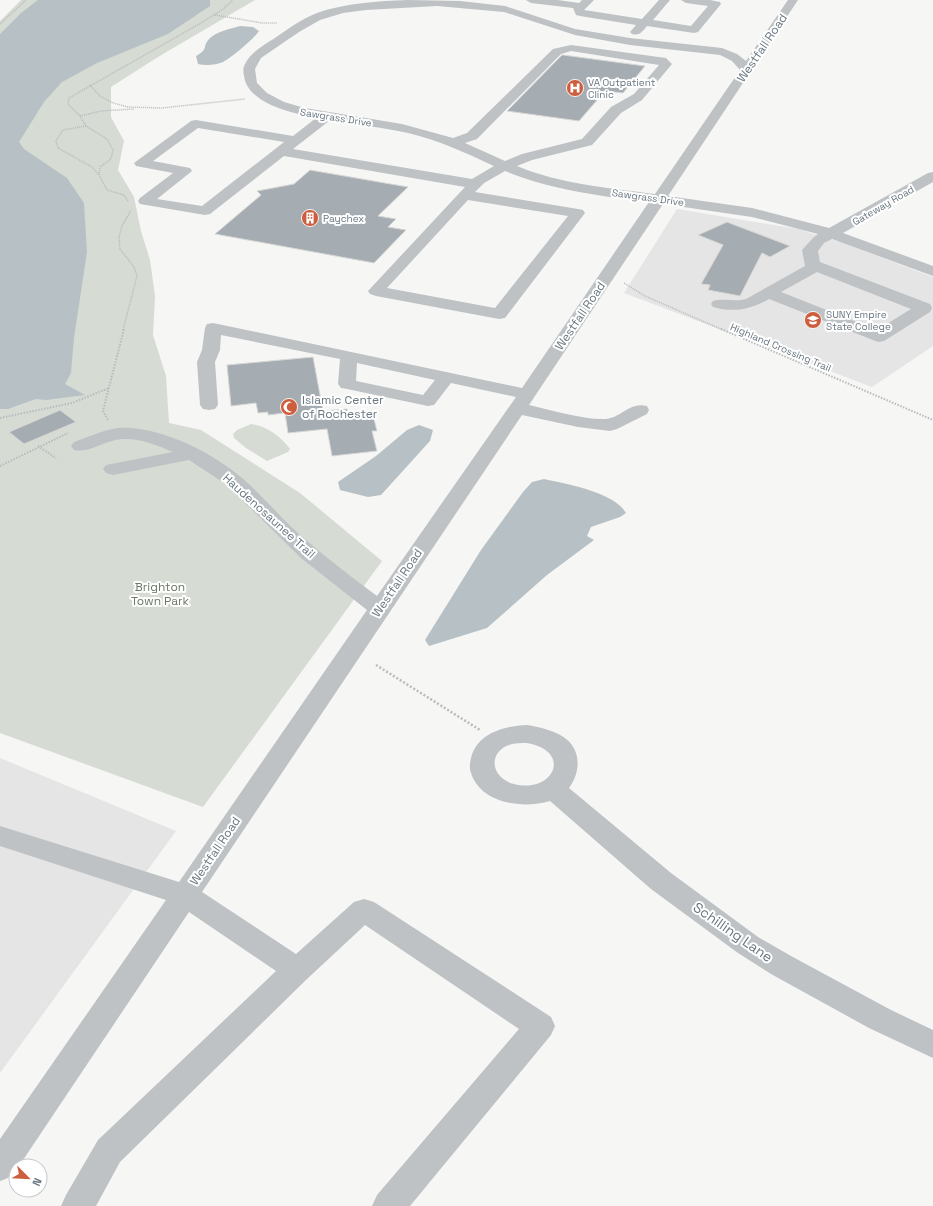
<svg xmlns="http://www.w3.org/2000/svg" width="933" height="1206" font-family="'Space Grotesk',sans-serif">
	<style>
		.built { fill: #e4e5e4 }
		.green { fill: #d6dbd4 }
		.water { fill: #b7c1c5 }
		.building { fill: #a6adb2; stroke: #d8d8d6 }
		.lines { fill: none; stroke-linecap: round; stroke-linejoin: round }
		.path-far2 { stroke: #b8bbbd; stroke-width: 1.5; stroke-dasharray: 1 1; stroke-linecap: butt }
		.path-far1 { stroke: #b8bbbd; stroke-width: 2; stroke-dasharray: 1.5 1.5; stroke-linecap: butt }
		.path { stroke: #b8bbbd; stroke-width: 2.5; stroke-dasharray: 2 2; stroke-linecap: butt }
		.minor { fill: #bec2c5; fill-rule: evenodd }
		.labels { text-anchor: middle; stroke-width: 4; stroke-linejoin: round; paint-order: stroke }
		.far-poi-label { font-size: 10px; fill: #697781; stroke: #fff; text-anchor: start }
		.far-street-label { font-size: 10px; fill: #697781; stroke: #fff }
		.street-label { font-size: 12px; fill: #697781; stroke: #fff }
		.poi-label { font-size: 12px; fill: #697781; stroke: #fff; text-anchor: start }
		.park-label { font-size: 12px; fill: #6b7967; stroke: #fff }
		.near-street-label { font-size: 14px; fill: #697781; stroke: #fff }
	</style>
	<rect width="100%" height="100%" fill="#f6f6f4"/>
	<path class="built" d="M 677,209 L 798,229 L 843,243 L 933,277 L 933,346 L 872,387 L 624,293 Z
		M 0,758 L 176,831 L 0,1073 Z"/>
	<path class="green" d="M 21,0 L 255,0 L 158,57 L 111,87 L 111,117 L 124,141 L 118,170 L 134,197 L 141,231 L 150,260 L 155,296 L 153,335 L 166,376 L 169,423 L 201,430 L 300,493 L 382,561 L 203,807 L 0,733 L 0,21 Z
		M 251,424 C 266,426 281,436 290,449 L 288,452 L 267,461 L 246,448 L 234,438 L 233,434 L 237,430 Z"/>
	<path class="water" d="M 38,0 L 210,0 L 210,6 L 168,34 L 97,63 L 62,82 L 44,102 L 19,142 L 24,149 L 67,178 L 84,203 L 87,252 L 74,338 L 71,373 L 65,384 L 85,395 L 46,400 L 36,399 L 8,409 L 0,409 L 0,34 L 21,13 Z
		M 240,26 L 253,27 L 259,31 C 253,40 232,57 223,62 C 216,65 206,66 198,64 L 196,56 C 209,49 202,47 209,39 C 217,31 230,29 240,26 Z
		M 419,425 L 433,430 L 430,441 L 381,495 L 368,497 L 340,490 L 338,482 L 376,456 L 407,430 Z
		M 544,479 C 567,484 614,492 626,513 L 620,517 L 591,527 L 587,536 L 594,540 L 547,575 L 487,628 L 429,646 L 425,640 L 481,550 L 523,492 L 532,482 Z"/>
	<path class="building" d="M 562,55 L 563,55 L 645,66 L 623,93 L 605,91 L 579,121 L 507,111 Z
		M 310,170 L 408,187 L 378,216 L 396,219 L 388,227 L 406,230 L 374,263 L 215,234 L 261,195 L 257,191 L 294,184 Z
		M 727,222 L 790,246 L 770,257 L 762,253 L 740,296 L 708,290 L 710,285 L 701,284 L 723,245 L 698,235 Z
		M 313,357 L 323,411 L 347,409 L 348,412 L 372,411 L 377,431 L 372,431 L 377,451 L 332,456 L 327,429 L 288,433 L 285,413 L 268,415 L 268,412 L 258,413 L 256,403 L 231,406 L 227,365 Z
		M 60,410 L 76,422 L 24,444 L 9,432 Z"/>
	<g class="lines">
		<path class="path-far2" d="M 215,15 L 262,23 L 277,23
			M 0,24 L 26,0
			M 90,85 L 100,96 L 113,103 L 128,107 L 162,108 L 245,99
			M 80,116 L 101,111 L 134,109
			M 86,126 L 63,130 L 56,141 L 58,148 L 92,167 L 99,175
			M 128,201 L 124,195 L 107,190 L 99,175 L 100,167 L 111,159 L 113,150 L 107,139 L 86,126 L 80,116 L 68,104 L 69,98 L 201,23 L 222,10 L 233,0
			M 624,283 L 645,296 L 723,330
			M 123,330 L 137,276 L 134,267 L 120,249 L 119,237 L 122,226 L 131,210"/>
		<path class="path-far1" d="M 721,329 L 933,420
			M 0,418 L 72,403 L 109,388
			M 108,420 L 103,411 L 124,329
			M 38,446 L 56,458
			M 0,466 L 68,433"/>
		<path class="path" d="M 376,665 L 480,730"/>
		<path class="minor" d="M 408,0 L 460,1 L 505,6 L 575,29 L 630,38 L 722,48 L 737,54 L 746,61 L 788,0 L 798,0 L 668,196 L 752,208 L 829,228 L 928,173 L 933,172 L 933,182 L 843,233 L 933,266 L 933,276 L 832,239 L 824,243 L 818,251 L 820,262 L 930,304 L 932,308 L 930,312 L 884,341 L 878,342 L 769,299 C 751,309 734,313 713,307 L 711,304 L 713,301 C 724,298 736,302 746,299 L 805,266 L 802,250 L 814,237 L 818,234 L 752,217 L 663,204 L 529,405 C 551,410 583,420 606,419 C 621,418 629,402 647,406 L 649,410 L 647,414 L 617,429 L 610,431 L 578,427 L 522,415 L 202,892 L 296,954 L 354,902 L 364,899 L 374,902 L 551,1017 L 555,1026 L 551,1035 L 410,1206 L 372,1206 L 377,1195 L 519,1029 L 365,925 L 307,979 L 120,1162 L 96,1206 L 61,1206 L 66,1195 L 98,1140 L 276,971 L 189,912 L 19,1166 L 16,1166 C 16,1176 8,1178 0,1181 L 0,1139 L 166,900 L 0,846 L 0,826 L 179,882 L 367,610 L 301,558 L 227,485 L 189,460 L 113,475 L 106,473 L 103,469 L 106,465 L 173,452 C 154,444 133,435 112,441 C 99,444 88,453 74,450 L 71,446 L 74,442 C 88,437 103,430 118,428 C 158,425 212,452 242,478 C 262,495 279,516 299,534 C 324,556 350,576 377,596 L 516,397 L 451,383 L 434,405 L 428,406 L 347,389 L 341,388 L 338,384 L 340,359 L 221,335 L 220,350 L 215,362 L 218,405 L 215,409 L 209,410 L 203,409 L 200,405 L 197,362 L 202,350 L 205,328 L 207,324 L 213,323 L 522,388 L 649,202 C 601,196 551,190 505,171 L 484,183 L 475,192 L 578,209 L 583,210 L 585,213 L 505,318 L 499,319 L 376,296 L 370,294 L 368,291 L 465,187 L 284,156 L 210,214 L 205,215 L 140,204 L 138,201 L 140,198 L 173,173 L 136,166 L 134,163 L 191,121 L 196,120 L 293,136 L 316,118 C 292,113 248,104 244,76 C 243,71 243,68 245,64 C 251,52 264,45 275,38 C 288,29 301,19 317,13 C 345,3 378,1 408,0 ZM 437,6 L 504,12 L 575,35 L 630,45 L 720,55 L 732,61 L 740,70 L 655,194 C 609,188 560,184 517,166 L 532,160 L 592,145 L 621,113 L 642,100 L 672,64 L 666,58 L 571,45 L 553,49 L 467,133 L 453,138 L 402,124 L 305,108 L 284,102 L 267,93 L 257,83 L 255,69 L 261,58 L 299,32 L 320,20 L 343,13 L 366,10 ZM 571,51 L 659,65 L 634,94 L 611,107 L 582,139 L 522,154 L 505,161 L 465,143 L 477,139 L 561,54 ZM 329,121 C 355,125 382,127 408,133 C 438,140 466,153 494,166 L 472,179 L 293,149 ZM 198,128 L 284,142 L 202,206 L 157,199 L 192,171 L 190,168 L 153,161 ZM 468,200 L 568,216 L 495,308 L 387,288 ZM 817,272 L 911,309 L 877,330 L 781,292 ZM 357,363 L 435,380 L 423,395 L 356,381 Z
			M 526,0 L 558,0 L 579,3 L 582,0 L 594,0 L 584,10 L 642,19 L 659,0 L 670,0 L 653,20 L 691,26 L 708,6 L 686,3 L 681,0 L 710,0 L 720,2 L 721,4 L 698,32 L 694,33 L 647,26 C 642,32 640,36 632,34 L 630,32 L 636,25 L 580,16 L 576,15 L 573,8 L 531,3 Z
			M 527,725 C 539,727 552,730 562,736 C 582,748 581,772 569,788 L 671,873 L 758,937 L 791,956 L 891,1010 L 933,1030 L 933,1058 L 869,1028 L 771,974 L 738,953 L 651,889 L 550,801 C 523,809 481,804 471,773 C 469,768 470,763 471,758 C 477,733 504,726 527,725 ZM 527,743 C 573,751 554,794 514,784 C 490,778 487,751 512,744 C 516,743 522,743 527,743 Z"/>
	</g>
	<defs>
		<g id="hospital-disc" transform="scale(0.9)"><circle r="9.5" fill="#cc5e3e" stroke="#fff"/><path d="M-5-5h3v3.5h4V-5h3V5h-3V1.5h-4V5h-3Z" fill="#fff"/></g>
		<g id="building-disc" transform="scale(0.9)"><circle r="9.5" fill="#cc5e3e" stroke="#fff"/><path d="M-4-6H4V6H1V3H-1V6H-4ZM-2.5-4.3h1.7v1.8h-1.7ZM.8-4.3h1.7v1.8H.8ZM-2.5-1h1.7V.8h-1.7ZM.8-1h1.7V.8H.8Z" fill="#fff"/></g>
		<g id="university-disc" transform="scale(0.9)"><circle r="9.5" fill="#cc5e3e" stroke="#fff"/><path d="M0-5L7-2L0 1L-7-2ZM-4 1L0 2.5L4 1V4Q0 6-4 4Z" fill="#fff"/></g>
		<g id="mosque-disc" transform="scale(0.9)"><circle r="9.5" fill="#cc5e3e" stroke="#fff"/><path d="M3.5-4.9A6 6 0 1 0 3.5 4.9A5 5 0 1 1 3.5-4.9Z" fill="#fff"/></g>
	</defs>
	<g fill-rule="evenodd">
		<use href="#hospital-disc" x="575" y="88"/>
		<use href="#building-disc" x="310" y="218"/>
		<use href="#university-disc" x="813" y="320"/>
		<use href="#mosque-disc" x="289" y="407"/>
	</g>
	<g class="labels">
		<g class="far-poi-label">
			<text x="588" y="86">VA Outpatient<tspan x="588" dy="12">Clinic</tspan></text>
			<text x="323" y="222">Paychex</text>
			<text x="826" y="318">SUNY Empire<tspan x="826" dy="12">State College</tspan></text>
		</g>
		<g class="far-street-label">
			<text transform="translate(336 117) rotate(9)" y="4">Sawgrass Drive</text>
			<text transform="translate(648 197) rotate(8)" y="4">Sawgrass Drive</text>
			<text transform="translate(883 205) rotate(-30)" y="4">Gateway Road</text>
			<text transform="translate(781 347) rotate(23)" y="4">Highland Crossing Trail</text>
		</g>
		<g class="street-label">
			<text transform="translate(762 48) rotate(-56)" y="4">Westfall Road</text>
			<text transform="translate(580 316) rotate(-56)" y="4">Westfall Road</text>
			<text transform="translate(269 516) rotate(42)" y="4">Haudenosaunee Trail</text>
			<text transform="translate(397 583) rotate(-56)" y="4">Westfall Road</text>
			<text transform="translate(215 851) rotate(-56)" y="4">Westfall Road</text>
		</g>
		<g class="poi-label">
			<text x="302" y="404">Islamic Center<tspan x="302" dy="14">of Rochester</tspan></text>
		</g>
		<g class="park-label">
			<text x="160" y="591">Brighton<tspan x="160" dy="14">Town Park</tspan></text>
		</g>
		<g class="near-street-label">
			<text transform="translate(733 932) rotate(35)" y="5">Schilling Lane</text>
		</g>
	</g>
	<g transform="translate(28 1178) rotate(114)"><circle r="19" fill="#ffffff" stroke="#c3c9cd"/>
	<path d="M0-3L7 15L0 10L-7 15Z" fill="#cc5e3e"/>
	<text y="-6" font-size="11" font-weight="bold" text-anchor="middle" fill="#697781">N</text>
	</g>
</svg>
